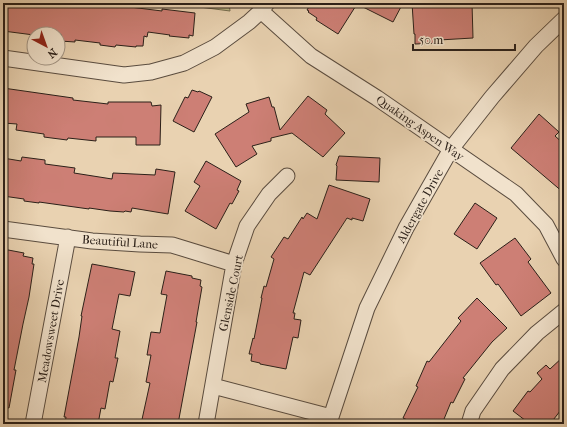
<svg xmlns="http://www.w3.org/2000/svg" width="567" height="427" font-family="'IM FELL French Canon',serif">
	<style>
		.grass { fill: #beba87; stroke: #746d50 }
		.building { fill: #cd7f75; stroke: #2b2019 }
		.lines { fill: none; stroke-linecap: round; stroke-linejoin: round }
		.minor-casing { stroke: #5a4c3f; stroke-width: 17 }
		.minor { stroke: #f1e2cc; stroke-width: 15 }
		.labels { text-anchor: middle; stroke-width: 3.5; stroke-linejoin: round; paint-order: stroke }
		.street-label { font-size: 12px; fill: #2b2019; stroke: #f1e2cc }
	</style>
	<rect width="100%" height="100%" fill="#e9d2b1"/>
	<filter id="stains"><feTurbulence type="fractalNoise" baseFrequency=".005" numOctaves="4"/><feColorMatrix values="0 0 0 0 .2 0 0 0 0 .09 0 0 0 0 .02 0 0 0 .5 -.17"/></filter>
	<radialGradient id="worn" r=".72"><stop offset=".6" stop-color="#630" stop-opacity="0"/><stop offset="1" stop-color="#630" stop-opacity=".3"/></radialGradient>
	<path class="grass" d="M 169,3 L 229,3 L 230,11 Z"/>
	<path class="building" d="M 4,3 L 76,3 L 96,5 L 97,3 L 113,3 L 122,4 L 122,6 L 162,11 L 162,9 L 195,13 L 193,36 L 189,35 L 189,38 L 169,36 L 170,35 L 148,32 L 147,37 L 144,36 L 143,46 L 136,46 L 136,47 L 116,45 L 115,47 L 100,45 L 100,43 L 75,40 L 75,42 L 60,41 L 61,34 L 34,34 L 34,35 L 3,31 Z
		M 311,3 L 403,3 L 393,22 L 357,4 L 338,34 L 316,20 L 317,18 L 308,12 L 309,11 L 307,10 Z
		M 412,3 L 472,3 L 473,38 L 439,40 L 439,43 L 415,44 L 415,34 L 414,34 Z
		M 3,88 L 73,98 L 73,100 L 108,104 L 108,102 L 151,102 L 152,106 L 161,105 L 160,145 L 136,145 L 136,137 L 96,137 L 96,141 L 68,138 L 67,140 L 44,137 L 44,134 L 16,130 L 17,124 L 3,123 Z
		M 192,90 L 198,92 L 199,91 L 212,97 L 194,132 L 173,121 L 185,97 L 188,98 Z
		M 308,96 L 327,110 L 325,114 L 345,133 L 323,157 L 292,133 L 271,138 L 271,141 L 252,146 L 257,154 L 236,167 L 215,134 L 249,112 L 246,104 L 269,97 L 272,107 L 274,107 L 280,130 Z
		M 539,114 L 559,132 L 555,136 L 564,144 L 564,193 L 511,148 Z
		M 339,156 L 380,158 L 379,182 L 336,180 L 337,166 L 336,165 Z
		M 22,157 L 45,160 L 45,164 L 75,168 L 74,173 L 112,179 L 113,173 L 155,175 L 156,169 L 175,172 L 168,214 L 132,208 L 131,212 L 125,211 L 124,212 L 110,211 L 89,208 L 89,209 L 39,202 L 39,203 L 24,201 L 24,199 L 3,196 L 3,158 L 21,161 Z
		M 206,161 L 241,181 L 237,190 L 239,191 L 232,204 L 230,203 L 216,229 L 185,211 L 200,186 L 194,182 Z
		M 329,185 L 370,199 L 363,221 L 352,218 L 352,220 L 347,218 L 310,275 L 304,272 L 293,313 L 295,313 L 294,319 L 301,320 L 298,338 L 293,337 L 286,369 L 260,364 L 260,363 L 251,361 L 252,354 L 249,354 L 253,338 L 254,339 L 262,298 L 261,298 L 264,286 L 266,287 L 274,259 L 271,257 L 284,237 L 288,239 L 302,217 L 303,219 L 307,213 L 317,219 Z
		M 475,203 L 497,218 L 477,249 L 454,234 Z
		M 515,238 L 531,259 L 528,262 L 551,293 L 521,316 L 498,284 L 496,285 L 480,263 Z
		M 3,249 L 24,253 L 23,256 L 33,258 L 32,264 L 34,264 L 29,297 L 23,324 L 14,370 L 16,370 L 9,408 L 3,407 Z
		M 92,264 L 135,272 L 130,296 L 119,294 L 112,329 L 120,331 L 115,358 L 118,358 L 113,382 L 110,381 L 105,409 L 101,408 L 98,424 L 65,424 L 66,417 L 64,417 L 79,337 L 82,316 L 81,316 Z
		M 166,271 L 192,276 L 192,278 L 201,280 L 200,286 L 202,287 L 196,322 L 197,322 L 178,424 L 141,424 L 150,383 L 146,382 L 151,355 L 147,355 L 151,332 L 160,333 L 167,295 L 161,294 Z
		M 477,298 L 507,328 L 492,342 L 463,378 L 465,379 L 453,403 L 451,402 L 442,424 L 416,424 L 403,418 L 418,387 L 416,386 L 427,361 L 429,362 L 461,321 L 458,318 Z
		M 564,356 L 564,406 L 550,424 L 530,424 L 513,411 L 528,391 L 530,392 L 542,379 L 537,373 L 546,365 L 550,369 Z"/>
	<g class="lines">
		<g class="minor-casing">
			<path id="minor" d="M 261,11 L 311,56 L 377,98 L 516,194 L 546,225 L 564,259
				M 3,58 L 124,75 L 151,72 L 184,63 L 215,47 L 249,22 L 261,11 L 267,3
				M 3,229 L 92,241 L 140,244 L 172,245 L 234,264
				M 213,386 L 331,417
				M 33,424 L 68,237
				M 206,424 L 234,264 L 247,226 L 269,194 L 287,176
				M 330,424 L 331,417 L 367,308 L 406,228 L 451,149 L 492,97 L 536,46 L 564,19
				M 469,424 L 473,411 L 502,369 L 537,333 L 564,311"/>
		</g>
		<use href="#minor" class="minor"/>
	</g>
	<g class="labels">
		<g class="street-label">
			<text transform="translate(420 128) rotate(35)" y="4">Quaking Aspen Way</text>
			<text transform="translate(420 206) rotate(-61)" y="4">Aldergate Drive</text>
			<text transform="translate(120 242) rotate(4)" y="4">Beautiful Lane</text>
			<text transform="translate(231 293) rotate(-78)" y="4">Glenside Court</text>
			<text transform="translate(51 331) rotate(-80)" y="4">Meadowsweet Drive</text>
		</g>
	</g>
	<rect width="567" height="427" fill="none" stroke="#e9d2b1" stroke-width="16"/>
	<rect x="4" y="4" width="559" height="419" fill="none" stroke="#2b2019" stroke-width="2"/>
	<rect x="8" y="8" width="551" height="411" fill="none" stroke="#2b2019"/>
	<g transform="translate(46 46) rotate(139)"><circle r="19" fill="#f1e2cc" stroke="#a29484"/>
	<path d="M0-3L7 15L0 10L-7 15Z" fill="#8f2418"/>
	<text y="-6" font-size="11" font-weight="bold" text-anchor="middle" fill="#2b2019">N</text>
	</g>
	<path d="M413 44v6h102v-6" fill="none" stroke="#2b2019" stroke-width="2"/>
	<text x="419" y="44" font-size="12" fill="#2b2019" stroke="#f1e2cc" stroke-width="3" paint-order="stroke">50 m</text>
	<rect width="100%" height="100%" filter="url(#stains)"/>
	<rect width="100%" height="100%" fill="url(#worn)"/>
</svg>
